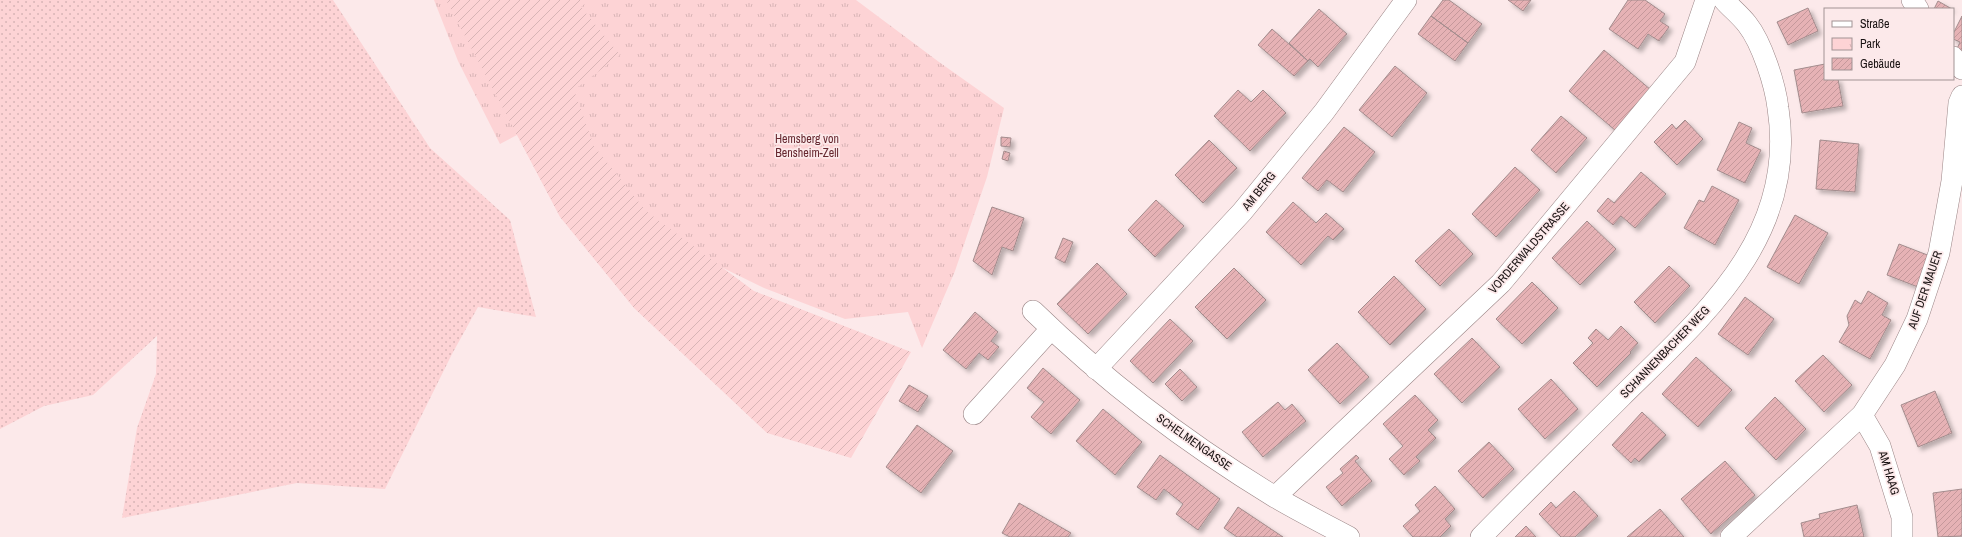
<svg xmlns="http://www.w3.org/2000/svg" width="1962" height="537" font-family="'Archivo Narrow',sans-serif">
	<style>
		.grass { fill: url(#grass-dots) }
		.park { fill: url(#park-tufts) }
		.garden { fill: url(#garden-furrows) }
		.building { fill: url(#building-hatch); stroke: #a28c8d; filter: url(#shadow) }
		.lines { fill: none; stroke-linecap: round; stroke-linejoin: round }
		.minor-casing { stroke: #9a8586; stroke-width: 22 }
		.minor { stroke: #fff; stroke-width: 21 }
		.labels { text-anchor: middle; stroke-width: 3.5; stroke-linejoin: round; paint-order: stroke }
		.park-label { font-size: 12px; fill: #662830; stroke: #fce9ea }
		.street-label { font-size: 12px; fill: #191212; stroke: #fce9ea }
	</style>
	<defs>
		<pattern id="grass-dots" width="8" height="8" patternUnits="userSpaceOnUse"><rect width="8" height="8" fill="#fdd3d5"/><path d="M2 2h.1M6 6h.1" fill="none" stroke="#d8b4b6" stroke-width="1.8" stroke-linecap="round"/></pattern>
		<pattern id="park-tufts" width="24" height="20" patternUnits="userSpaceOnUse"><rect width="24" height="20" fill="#fdd3d5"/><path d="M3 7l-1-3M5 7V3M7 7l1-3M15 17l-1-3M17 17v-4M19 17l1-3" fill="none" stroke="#d8b4b6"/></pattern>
		<pattern id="garden-furrows" width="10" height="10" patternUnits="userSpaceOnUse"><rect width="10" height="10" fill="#fdd3d5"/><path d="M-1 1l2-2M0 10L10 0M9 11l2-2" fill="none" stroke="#d8b4b6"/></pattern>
		<pattern id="building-hatch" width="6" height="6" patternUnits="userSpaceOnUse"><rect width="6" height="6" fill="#e6b2b5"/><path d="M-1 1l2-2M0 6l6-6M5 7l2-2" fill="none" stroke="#c5989b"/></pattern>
		<filter id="shadow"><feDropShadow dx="3.5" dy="3.5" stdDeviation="2" flood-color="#0004"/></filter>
	</defs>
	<rect width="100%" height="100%" fill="#fce9ea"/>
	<path class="grass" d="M 0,0 L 333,0 L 430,148 L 510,220 L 536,317 L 478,307 L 452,354 L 385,489 L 297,483 L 122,518 L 137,428 L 156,374 L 157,336 L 93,395 L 44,406 L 0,429 Z"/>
	<path class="park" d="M 434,0 L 856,0 L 939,62 L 1004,108 L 987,177 L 955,271 L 922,348 L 908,312 L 845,319 L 764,288 L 682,248 L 637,209 L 560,112 L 500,144 L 458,61 Z"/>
	<path class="garden" d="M 446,0 L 589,0 L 581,7 L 620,55 L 574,90 L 594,146 L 646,211 L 754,291 L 911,352 L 851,458 L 767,433 L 634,308 L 560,217 Z"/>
	<path class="building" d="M 1443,0 L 1449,0 L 1482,24 L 1468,43 L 1431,16 Z
		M 1508,0 L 1531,0 L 1523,11 Z
		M 1628,0 L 1645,0 L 1665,14 L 1660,21 L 1669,27 L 1659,41 L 1648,34 L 1638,49 L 1609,29 Z
		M 1938,1 L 1952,9 L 1934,9 Z
		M 1808,8 L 1818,31 L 1788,45 L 1777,22 Z
		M 1319,9 L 1347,34 L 1318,67 L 1310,59 L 1308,61 L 1289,43 Z
		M 1431,16 L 1468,43 L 1455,61 L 1418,34 Z
		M 1962,16 L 1962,56 L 1955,53 L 1960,42 L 1953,39 L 1953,34 Z
		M 1272,29 L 1308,61 L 1294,76 L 1258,45 Z
		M 1604,50 L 1651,90 L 1616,131 L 1569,91 Z
		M 1825,64 L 1825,79 L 1838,79 L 1843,106 L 1802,113 L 1794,70 Z
		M 1395,66 L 1427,93 L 1392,137 L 1359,110 Z
		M 1238,90 L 1251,102 L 1263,90 L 1286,113 L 1250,151 L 1214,116 Z
		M 1561,116 L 1587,138 L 1556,173 L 1531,150 Z
		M 1685,120 L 1703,139 L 1677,165 L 1654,142 L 1672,124 L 1676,129 Z
		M 1739,122 L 1752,128 L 1746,143 L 1761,150 L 1745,183 L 1717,170 Z
		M 1344,127 L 1375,152 L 1343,192 L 1327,180 L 1318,191 L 1302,178 Z
		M 1001,137 L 1011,138 L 1010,147 L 1001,146 Z
		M 1209,140 L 1237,168 L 1203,203 L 1175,175 Z
		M 1820,140 L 1859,144 L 1855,192 L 1816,189 Z
		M 1004,151 L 1010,153 L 1008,161 L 1002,159 Z
		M 1515,167 L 1540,190 L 1496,237 L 1472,214 Z
		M 1641,172 L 1666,194 L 1635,228 L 1621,216 L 1613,225 L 1597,211 L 1608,198 L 1614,203 Z
		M 1712,186 L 1739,200 L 1715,245 L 1684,228 L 1699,200 L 1704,202 Z
		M 1156,200 L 1184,226 L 1155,257 L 1128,230 Z
		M 1293,202 L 1316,223 L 1326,213 L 1344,229 L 1333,240 L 1328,236 L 1301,265 L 1266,232 Z
		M 992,207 L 1024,218 L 1013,251 L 1002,247 L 992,275 L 973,261 Z
		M 1795,215 L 1828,233 L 1799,284 L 1767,267 Z
		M 1587,221 L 1616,249 L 1580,285 L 1552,258 Z
		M 1449,229 L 1473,254 L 1440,286 L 1415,261 Z
		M 1063,238 L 1073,242 L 1065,263 L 1055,258 Z
		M 1899,244 L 1930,256 L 1918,287 L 1887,275 Z
		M 1097,263 L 1127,294 L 1088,334 L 1057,304 Z
		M 1669,266 L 1690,286 L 1655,323 L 1634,302 Z
		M 1234,268 L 1266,300 L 1227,339 L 1195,307 Z
		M 1394,276 L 1426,309 L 1390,345 L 1358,312 Z
		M 1532,282 L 1558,308 L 1522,344 L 1496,319 Z
		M 1868,291 L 1888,303 L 1882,315 L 1891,320 L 1870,359 L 1839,342 L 1849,325 L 1847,316 L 1855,300 L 1861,304 Z
		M 1745,297 L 1774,319 L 1748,355 L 1718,334 Z
		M 975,312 L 998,332 L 991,341 L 999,347 L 988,360 L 979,353 L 966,369 L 943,350 Z
		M 1170,319 L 1193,341 L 1153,383 L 1130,361 Z
		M 1621,326 L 1638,343 L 1630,352 L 1631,353 L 1597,387 L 1573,363 L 1593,343 L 1588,338 L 1596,329 L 1608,340 Z
		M 1472,338 L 1500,367 L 1462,403 L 1434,374 Z
		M 1337,343 L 1369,377 L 1340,404 L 1308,370 Z
		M 1823,355 L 1852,385 L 1824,412 L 1795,381 Z
		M 1696,357 L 1732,390 L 1698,427 L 1662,394 Z
		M 1043,368 L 1080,400 L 1051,434 L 1031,417 L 1044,402 L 1027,388 Z
		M 1180,369 L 1197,387 L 1182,401 L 1165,384 Z
		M 1551,379 L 1578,409 L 1545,439 L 1518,409 Z
		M 909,385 L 928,396 L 918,412 L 899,401 Z
		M 1935,391 L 1952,433 L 1918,447 L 1901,405 Z
		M 1415,395 L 1438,420 L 1428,430 L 1436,438 L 1416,457 L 1420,461 L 1404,475 L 1389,459 L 1403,446 L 1383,424 Z
		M 1775,397 L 1806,429 L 1776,460 L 1745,428 Z
		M 1278,402 L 1285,410 L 1292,404 L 1306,421 L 1263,457 L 1242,432 Z
		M 1103,409 L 1142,442 L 1115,475 L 1076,441 Z
		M 1642,412 L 1666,435 L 1639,462 L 1635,458 L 1631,463 L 1612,445 Z
		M 917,425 L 953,451 L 921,493 L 886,467 Z
		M 1489,442 L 1514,469 L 1483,498 L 1458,471 Z
		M 1160,455 L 1220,499 L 1198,530 L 1176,514 L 1183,504 L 1164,489 L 1156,500 L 1137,487 Z
		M 1356,455 L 1359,458 L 1355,461 L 1372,481 L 1342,506 L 1326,487 L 1343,473 L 1340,469 Z
		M 1725,461 L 1755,495 L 1711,534 L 1681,499 Z
		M 1435,486 L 1455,509 L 1445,519 L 1451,526 L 1440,537 L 1413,537 L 1403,526 L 1420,511 L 1415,505 Z
		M 1962,489 L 1962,536 L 1938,537 L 1933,493 Z
		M 1574,491 L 1598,516 L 1575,537 L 1561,537 L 1539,514 L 1551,502 L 1556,508 Z
		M 1019,503 L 1071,533 L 1068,537 L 1010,537 L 1002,533 Z
		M 1857,505 L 1864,537 L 1804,537 L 1801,523 L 1820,518 L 1819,514 Z
		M 1238,507 L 1283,537 L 1237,537 L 1224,528 Z
		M 1660,509 L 1684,537 L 1627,537 Z
		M 1526,526 L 1536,537 L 1515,537 Z"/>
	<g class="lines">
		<g class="minor-casing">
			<path id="minor" d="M 1912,0 L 1918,9
				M 1953,57 L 1962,69
				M 1033,311 C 1106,382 1188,444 1275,497 C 1299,511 1324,524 1349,537
				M 1096,369 L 1242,212 L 1324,112 L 1406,0
				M 974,414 L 1051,329
				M 1862,415 L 1880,446 L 1902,517 L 1902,537
				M 1275,497 L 1501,283 L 1685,62 L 1706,0
				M 1481,537 C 1527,490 1574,444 1621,397 C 1703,316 1798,237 1778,108 C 1775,84 1762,43 1747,24 C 1740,15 1731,8 1724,0
				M 1731,537 L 1862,415 L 1895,365 L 1917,319 L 1939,253 L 1952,181 L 1959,103 L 1962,96"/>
		</g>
		<use href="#minor" class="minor"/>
	</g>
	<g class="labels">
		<g class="park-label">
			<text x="807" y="143">Hemsberg von<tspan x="807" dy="14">Bensheim-Zell</tspan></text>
		</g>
		<g class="street-label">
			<text transform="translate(1259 191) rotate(-51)" y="4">AM BERG</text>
			<text transform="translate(1529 248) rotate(-49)" y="4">VORDERWALDSTRASSE</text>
			<text transform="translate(1925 290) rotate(-71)" y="4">AUF DER MAUER</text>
			<text transform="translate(1665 352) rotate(-46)" y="4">SCHANNENBACHER WEG</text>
			<text transform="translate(1194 442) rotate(35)" y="4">SCHELMENGASSE</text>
			<text transform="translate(1889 473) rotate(73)" y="4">AM HAAG</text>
		</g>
	</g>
	<rect x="1824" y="8" width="130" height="72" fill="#fce9ea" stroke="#a19394"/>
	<rect x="1832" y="21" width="20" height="6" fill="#ffffff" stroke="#a19394"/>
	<text x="1860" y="28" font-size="12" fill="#191212">Straße</text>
	<rect x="1832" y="38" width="20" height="12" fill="url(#park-tufts)" stroke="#a19394"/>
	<text x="1860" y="48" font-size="12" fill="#191212">Park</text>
	<rect x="1832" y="58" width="20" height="12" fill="url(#building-hatch)" stroke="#a19394"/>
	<text x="1860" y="68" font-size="12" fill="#191212">Gebäude</text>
</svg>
